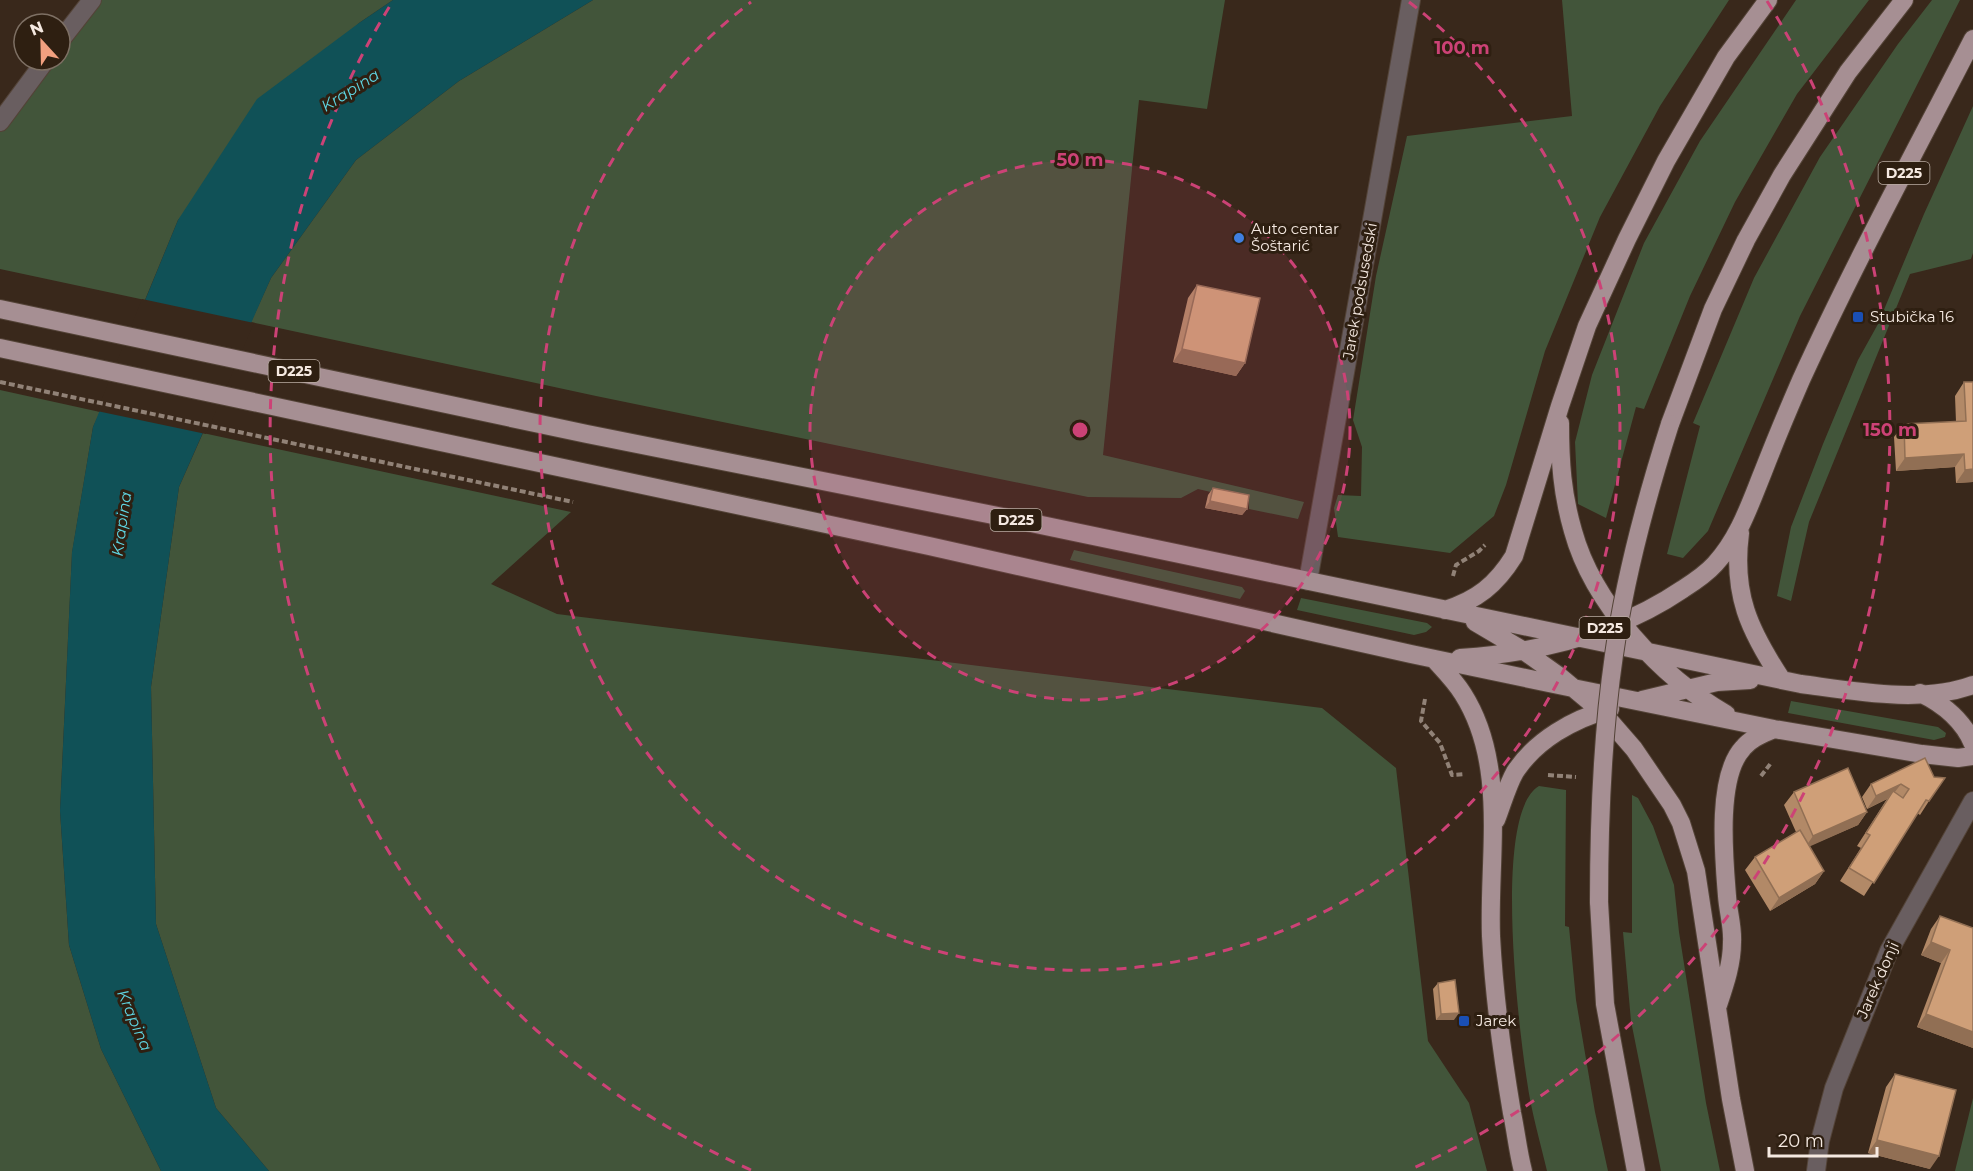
<svg xmlns="http://www.w3.org/2000/svg" width="1973" height="1171" font-family="Montserrat,sans-serif">
	<style>
		.green { fill: #42553a }
		.water { fill: #105157 }
		.pier { fill: #39281b }
		.lines { fill: none; stroke-linecap: round; stroke-linejoin: round }
		.minor-casing { stroke: #534337; stroke-width: 20 }
		.major-casing { stroke: #534337; stroke-width: 20 }
		.path { stroke: #918277; stroke-width: 4; stroke-dasharray: 6 3; stroke-linecap: butt }
		.minor { stroke: #695e60; stroke-width: 18 }
		.major { stroke: #a68f93; stroke-width: 18 }
		.major-bridge-casing { stroke: #534337; stroke-width: 20; stroke-linecap: butt }
		.major-bridge { stroke: #a68f93; stroke-width: 18 }
		.wall { fill: #b28967 }
		.shaded-wall { fill: #916f54 }
		.building { fill: #cf9f78; stroke: #916f54; stroke-width: 1.5 }
		.ring { fill: none; stroke: #cc4276; stroke-width: 3; stroke-dasharray: 10 8 }
		.shop-dot { fill: #3f7fe0; stroke: #2e1f11; stroke-width: 2 }
		.transit-dot { fill: #1a4fb4; stroke: #2e1f11; stroke-width: 2 }
		.labels { text-anchor: middle; stroke-width: 6; stroke-linejoin: round; paint-order: stroke }
		.shield { fill: #2e1f11; stroke: #b9aca3; stroke-width: 1.5 }
		.shield-label { font-size: 14px; font-weight: bold; fill: #f5e9e1 }
		.poi-label { font-size: 15px; fill: #f5e9e1; stroke: #2e1f11; text-anchor: start }
		.street-label { font-size: 15px; fill: #f5e9e1; stroke: #2e1f11 }
		.water-label { font-size: 16px; font-style: italic; fill: #5ed5e2; stroke: #2e1f11 }
		.centre { fill: #cc4276; stroke: #2e1f11; stroke-width: 3 }
		.ring-label { font-size: 18px; text-anchor: middle; font-weight: bold; fill: #cc4276; stroke: #2e1f11; stroke-width: 6; stroke-linejoin: round; paint-order: stroke }
	</style>
	<rect width="100%" height="100%" fill="#39281b"/>
	<path class="green" d="M 100,0 L 393,0 L 359,23 L 178,220 L 145,300 L 0,269 L 0,131 L 54,60 L 60,60 L 60,52 Z
		M 593,0 L 1225,0 L 1207,109 L 1139,100 L 1103,455 L 1304,502 L 1298,519 L 1249,509 L 1249,501 L 1198,489 L 1181,498 L 1088,497 L 596,396 L 251,322 L 271,278 L 356,160 L 459,81 Z
		M 1562,0 L 1729,0 L 1660,106 L 1600,217 L 1545,351 L 1506,485 L 1494,516 L 1450,553 L 1338,537 L 1334,508 L 1338,495 L 1361,496 L 1362,447 L 1353,420 L 1376,276 L 1407,136 L 1572,116 Z
		M 1796,0 L 1869,0 L 1797,94 L 1735,202 L 1690,296 L 1644,409 L 1636,407 L 1606,518 L 1578,504 L 1575,442 L 1592,375 L 1644,243 L 1700,141 Z
		M 1932,0 L 1960,0 L 1800,316 L 1708,531 L 1683,558 L 1667,554 L 1700,426 L 1693,423 L 1754,278 L 1820,157 L 1898,44 Z
		M 1973,106 L 1973,253 L 1971,259 L 1910,274 L 1809,522 L 1791,601 L 1777,596 L 1791,527 L 1823,444 L 1858,360 L 1878,324 L 1924,214 Z
		M 0,390 L 100,412 L 93,427 L 72,553 L 60,811 L 69,945 L 101,1049 L 161,1171 L 0,1171 Z
		M 203,433 L 571,512 L 491,584 L 557,614 L 1322,708 L 1396,768 L 1428,1041 L 1469,1103 L 1487,1171 L 269,1171 L 216,1108 L 156,924 L 151,687 L 179,487 Z
		M 1074,550 L 1242,587 L 1245,591 L 1240,599 L 1070,560 Z
		M 1301,598 L 1427,623 L 1432,627 L 1426,632 L 1414,635 L 1297,610 Z
		M 1791,701 L 1938,727 L 1946,733 L 1945,737 L 1934,740 L 1788,713 Z
		M 1539,786 L 1566,790 L 1565,926 L 1569,927 L 1576,1000 L 1595,1112 L 1608,1171 L 1547,1171 C 1540,1141 1531,1111 1527,1081 C 1519,1030 1492,813 1539,786 Z
		M 1632,795 L 1638,798 L 1653,826 L 1674,885 L 1679,932 L 1706,1103 L 1720,1171 L 1661,1171 L 1631,1021 L 1623,932 L 1632,933 Z
		M 1973,1098 L 1973,1171 L 1955,1171 Z"/>
	<path class="water" d="M 393,0 L 593,0 L 459,81 L 356,160 L 271,278 L 179,487 L 151,687 L 156,924 L 216,1108 L 269,1171 L 161,1171 L 101,1049 L 69,945 L 60,811 L 72,552 L 93,427 L 178,220 L 257,99 L 359,23 Z"/>
	<path class="pier" d="M 142,299 L 254,323 L 206,434 L 97,411 Z"/>
	<g class="lines">
		<g class="minor-casing">
			<path id="minor" d="M 60,41 L 92,0
				M 0,122 L 46,60
				M 1308,581 L 1411,0
				M 1816,1171 L 1820,1141 L 1834,1088 L 1889,951 L 1973,801"/>
		</g>
		<g class="major-casing">
			<path id="major" d="M 0,309 L 587,434 L 1003,517 L 1801,684 C 1854,691 1922,704 1973,685
				M 0,348 L 929,546 L 1411,654 L 1573,688 L 1774,729 L 1922,754 L 1958,758 L 1973,756
				M 1560,423 C 1560,462 1562,493 1573,531 C 1593,604 1661,677 1726,714
				M 1670,424 L 1713,309 L 1746,240 L 1782,175 L 1848,72 L 1904,0
				M 1740,533 C 1732,594 1749,630 1782,680
				M 1445,610 C 1477,600 1496,585 1514,556 L 1560,406 L 1587,326 L 1627,239 L 1666,161 L 1726,57 L 1768,0
				M 1475,622 L 1524,651 L 1559,676 L 1601,711 L 1634,749 L 1672,805 L 1681,823 L 1696,871 L 1731,1099 L 1745,1171
				M 1460,658 C 1538,653 1618,633 1683,589 C 1694,582 1706,574 1715,564 C 1739,538 1750,504 1763,472 C 1775,441 1788,410 1801,380 C 1854,264 1915,152 1973,39
				M 1434,659 C 1444,670 1455,681 1463,694 C 1508,765 1488,857 1491,936 C 1494,995 1502,1054 1512,1113 C 1516,1132 1518,1152 1523,1171
				M 1920,693 C 1943,704 1963,720 1973,744
				M 1642,700 L 1717,682 L 1750,680
				M 1496,820 C 1502,805 1507,786 1515,772 C 1536,740 1573,719 1610,709
				M 1599,902 L 1605,1004 L 1636,1171
				M 1718,1005 C 1725,984 1732,964 1732,942 C 1733,927 1728,911 1727,896 C 1724,858 1716,777 1743,748 C 1751,738 1763,734 1774,729"/>
		</g>
		<path class="path" d="M 0,382 L 573,502
			M 1453,576 L 1456,565 L 1479,551 L 1485,545
			M 1425,699 L 1421,721 L 1440,743 L 1452,775 L 1464,774
			M 1548,775 L 1576,777
			M 1761,776 L 1771,763"/>
		<use href="#minor" class="minor"/>
		<use href="#major" class="major"/>
		<g class="major-bridge-casing">
			<path id="major-bridge" d="M 1599,902 C 1599,819 1602,737 1614,655 C 1625,576 1646,499 1670,424"/>
		</g>
		<use href="#major-bridge" class="major-bridge"/>
	</g>
	<path class="wall" d="M 1197,285 L 1245,363 L 1236,376 L 1173,362 L 1188,298 Z
		M 1964,382 L 1973,382 L 1973,482 L 1956,483 L 1955,467 L 1896,471 L 1894,437 L 1904,424 L 1956,422 L 1955,396 Z
		M 1213,488 L 1247,509 L 1242,515 L 1205,508 L 1208,495 Z
		M 1925,758 L 1929,801 L 1920,815 L 1917,813 L 1864,896 L 1840,881 L 1861,848 L 1857,846 L 1887,799 L 1867,809 L 1862,797 L 1871,784 Z
		M 1794,792 L 1867,812 L 1858,825 L 1809,846 L 1824,871 L 1815,884 L 1770,911 L 1745,870 L 1755,857 L 1796,832 L 1784,805 Z
		M 1940,916 L 1973,928 L 1973,1048 L 1917,1027 L 1941,963 L 1921,955 L 1931,929 Z
		M 1438,983 L 1454,1020 L 1436,1020 L 1433,989 Z
		M 1895,1074 L 1930,1169 L 1868,1153 L 1886,1087 Z"/>
	<path class="shaded-wall" d="M 1182,349 L 1245,363 L 1236,376 L 1173,362 Z
		M 1964,454 L 1955,467 L 1896,471 L 1905,458 Z
		M 1973,469 L 1973,482 L 1956,483 L 1965,470 Z
		M 1210,501 L 1247,509 L 1242,515 L 1205,508 Z
		M 1901,784 L 1891,797 L 1893,791 L 1887,799 L 1867,809 L 1876,796 Z
		M 1867,812 L 1858,825 L 1804,849 L 1813,836 Z
		M 1824,871 L 1815,884 L 1770,911 L 1779,898 Z
		M 1931,942 L 1950,950 L 1941,963 L 1921,955 Z
		M 1459,1013 L 1454,1020 L 1436,1020 L 1441,1014 Z
		M 1926,1014 L 1973,1032 L 1973,1048 L 1917,1027 Z
		M 1877,1140 L 1939,1156 L 1930,1169 L 1868,1153 Z"/>
	<path class="building" d="M 1197,285 L 1260,298 L 1245,363 L 1182,349 Z
		M 1964,382 L 1973,382 L 1973,469 L 1965,470 L 1964,454 L 1905,458 L 1904,424 L 1966,421 Z
		M 1213,488 L 1249,495 L 1247,509 L 1210,501 Z
		M 1925,758 L 1934,777 L 1945,778 L 1929,801 L 1926,800 L 1874,883 L 1849,868 L 1870,835 L 1866,833 L 1893,791 L 1903,798 L 1909,789 L 1901,784 L 1876,796 L 1871,784 Z
		M 1848,768 L 1867,812 L 1813,836 L 1794,792 Z
		M 1800,830 L 1824,871 L 1779,898 L 1755,857 Z
		M 1940,916 L 1973,928 L 1973,1032 L 1926,1014 L 1950,950 L 1931,942 Z
		M 1455,980 L 1459,1013 L 1441,1014 L 1438,983 Z
		M 1895,1074 L 1956,1090 L 1939,1156 L 1877,1140 Z"/>
	<circle cx="1080" cy="430" r="270" fill="#cc4276" fill-opacity=".12"/>
	<g class="ring">
		<circle cx="1080" cy="430" r="270"/>
		<path d="M1409 2A540 540 0 1 1 751 2"/>
		<path d="M751 1170A810 810 0 0 1 393 1M1767 1A810 810 0 0 1 1409 1170"/>
	</g>
	<circle class="shop-dot" cx="1239" cy="238" r="6"/>
	<g class="transit-dot">
		<rect x="1852" y="311" width="12" height="12" rx="3"/>
		<rect x="1458" y="1015" width="12" height="12" rx="3"/>
	</g>
	<g class="labels">
		<g class="shield">
			<rect x="1878.5" y="162" width="51" height="22" rx="4.5"/>
			<rect x="268.5" y="360" width="51" height="22" rx="4.5"/>
			<rect x="990.5" y="509" width="51" height="22" rx="4.5"/>
			<rect x="1579.5" y="617" width="51" height="22" rx="4.5"/>
		</g>
		<g class="shield-label">
			<text x="1904" y="178">D225</text>
			<text x="294" y="376">D225</text>
			<text x="1016" y="525">D225</text>
			<text x="1605" y="633">D225</text>
		</g>
		<g class="poi-label">
			<text x="1251" y="234">Auto centar<tspan x="1251" dy="17">Šoštarić</tspan></text>
			<text x="1870" y="322">Stubička 16</text>
			<text x="1476" y="1026">Jarek</text>
		</g>
		<g class="street-label">
			<text transform="translate(1360 291) rotate(-80)" y="5">Jarek podsusedski</text>
			<text transform="translate(1878 980) rotate(-66)" y="5">Jarek donji</text>
		</g>
		<g class="water-label">
			<text transform="translate(350 90) rotate(-32)" y="6">Krapina</text>
			<text transform="translate(121 524) rotate(-82)" y="6">Krapina</text>
			<text transform="translate(135 1020) rotate(67)" y="6">Krapina</text>
		</g>
	</g>
	<circle cx="1080" cy="430" r="9" class="centre"/>
	<g class="ring-label">
		<text x="1462" y="54">100 m</text>
		<text x="1080" y="166">50 m</text>
		<text x="1890" y="436">150 m</text>
	</g>
	<g transform="translate(42 42) rotate(338)"><circle r="28" fill="#2e1f11" stroke="#7e7064" stroke-width="1.5"/>
	<path d="M0-4.5L10 22L0 15L-10 22Z" fill="#f2a07f"/>
	<text y="-9" font-size="16" font-weight="bold" text-anchor="middle" fill="#f5e9e1">N</text>
	</g>
	<path d="M1769 1147v9h108v-9" fill="none" stroke="#f5e9e1" stroke-width="3"/>
	<text x="1778" y="1147" font-size="18" fill="#f5e9e1" stroke="#2e1f11" stroke-width="4.5" paint-order="stroke">20 m</text>
</svg>
